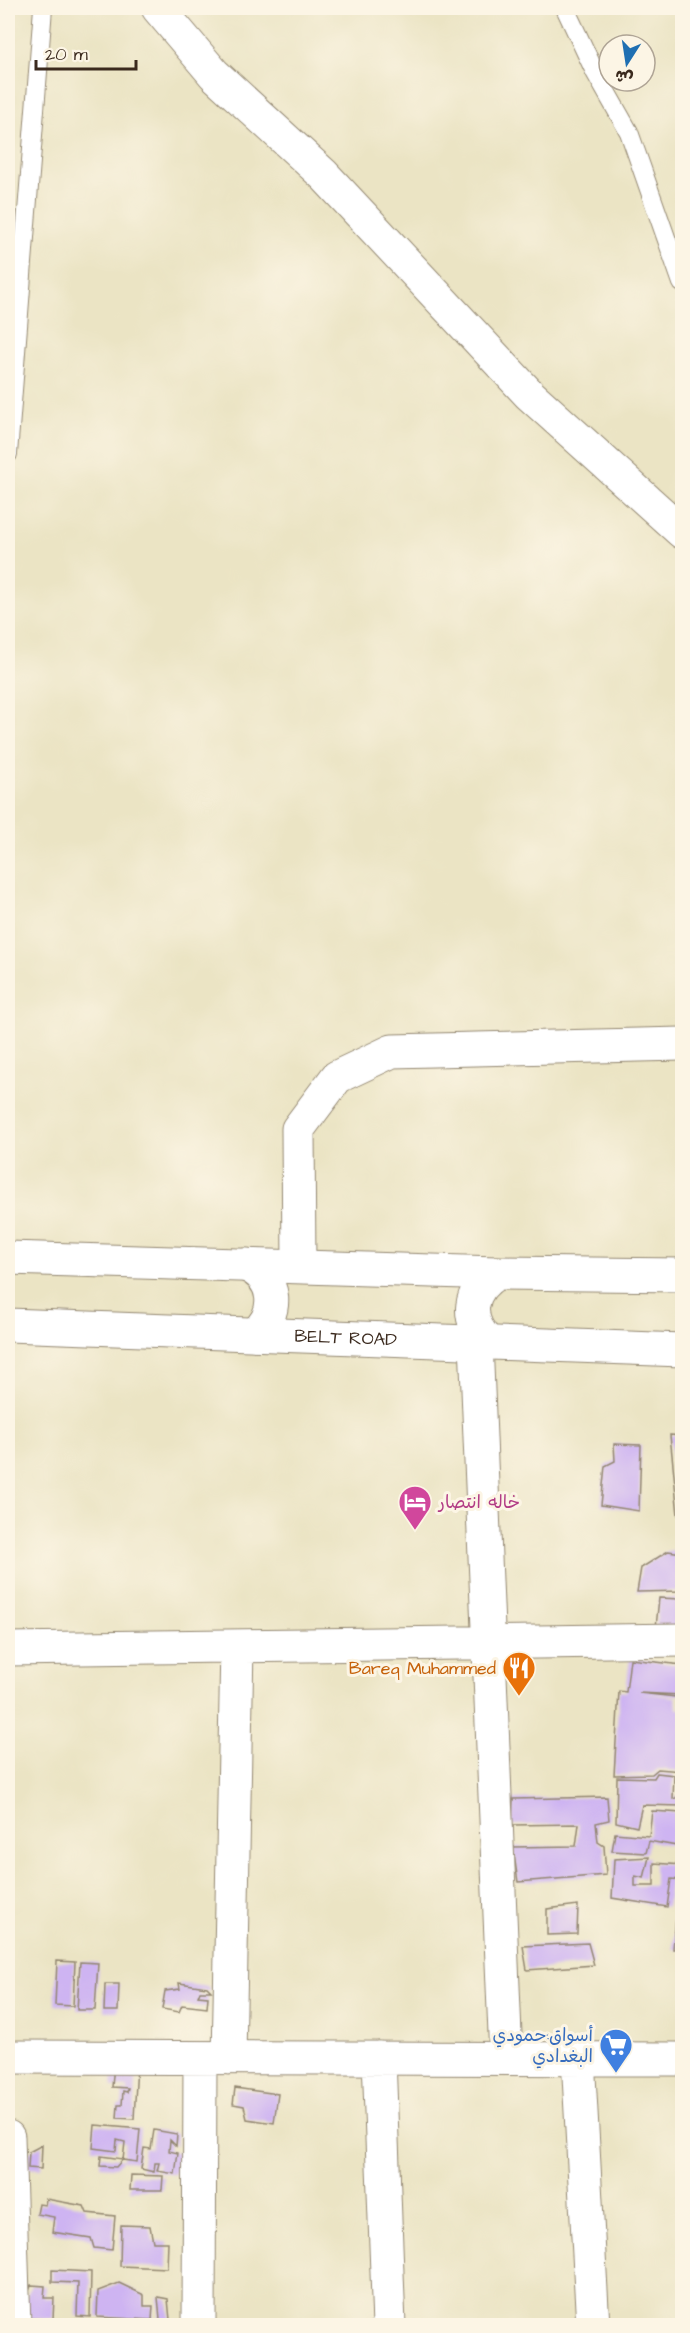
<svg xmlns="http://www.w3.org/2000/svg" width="690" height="2333" font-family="'Architects Daughter','Playpen Sans Arabic',sans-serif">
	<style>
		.building { fill: #ceb4f2 }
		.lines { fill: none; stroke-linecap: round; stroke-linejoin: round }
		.lane-casing { stroke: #938771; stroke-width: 20 }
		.street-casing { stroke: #938771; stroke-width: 35 }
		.secondary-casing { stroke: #938771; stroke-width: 35 }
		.lane { stroke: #fff; stroke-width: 18 }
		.street { stroke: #fff; stroke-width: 33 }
		.secondary { stroke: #fff; stroke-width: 33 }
		.labels { text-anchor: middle; stroke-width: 6; stroke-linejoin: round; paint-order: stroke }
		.street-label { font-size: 18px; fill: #3b2a1e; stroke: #fcf5e5 }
		.hotel-label { font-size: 18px; fill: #b23c85; stroke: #fcf5e5; text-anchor: start }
		.food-label { font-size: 18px; fill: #c56008; stroke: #fcf5e5; text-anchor: end }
		.shop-label { font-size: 18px; fill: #366cbe; stroke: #fcf5e5; text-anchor: end }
	</style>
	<rect width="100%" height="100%" fill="#fcf5e5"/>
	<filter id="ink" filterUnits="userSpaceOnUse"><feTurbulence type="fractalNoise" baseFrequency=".0167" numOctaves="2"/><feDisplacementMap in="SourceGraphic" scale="12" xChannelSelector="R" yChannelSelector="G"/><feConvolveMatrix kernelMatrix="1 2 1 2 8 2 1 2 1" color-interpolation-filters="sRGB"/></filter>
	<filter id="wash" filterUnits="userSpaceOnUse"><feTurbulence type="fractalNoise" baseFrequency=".008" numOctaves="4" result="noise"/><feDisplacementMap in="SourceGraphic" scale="24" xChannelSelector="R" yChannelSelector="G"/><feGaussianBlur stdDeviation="1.35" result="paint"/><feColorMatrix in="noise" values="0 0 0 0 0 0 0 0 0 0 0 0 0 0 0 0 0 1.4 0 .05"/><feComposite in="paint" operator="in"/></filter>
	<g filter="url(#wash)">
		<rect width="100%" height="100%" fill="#ebe4c4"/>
		<g id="blocks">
			<path class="building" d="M 670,1435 L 682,1436 L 682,1515 L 678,1515 Z
				M 614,1444 L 641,1445 L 639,1511 L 601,1505 L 605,1466 L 615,1461 Z
				M 668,1551 L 682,1553 L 682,1591 L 637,1592 L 641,1568 Z
				M 659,1598 L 682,1599 L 682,1630 L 656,1627 Z
				M 630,1659 L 682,1665 L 682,1695 L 639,1693 L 676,1697 L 677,1709 L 682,1709 L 682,1771 L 658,1769 L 652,1774 L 614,1775 L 619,1691 L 626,1692 Z
				M 657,1773 L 674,1775 L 673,1799 L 676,1798 L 682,1787 L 682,1806 L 642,1805 L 637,1827 L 616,1822 L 617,1777 L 654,1778 Z
				M 607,1797 L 609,1820 L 596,1823 L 598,1842 L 604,1846 L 606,1875 L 518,1882 L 513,1847 L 576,1846 L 579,1824 L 512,1825 L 513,1799 Z
				M 652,1811 L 682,1813 L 682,1829 L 679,1829 L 677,1846 L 649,1841 L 646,1853 L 612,1851 L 615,1833 L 649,1836 Z
				M 649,1857 L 644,1878 L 635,1876 L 635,1886 L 654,1886 L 654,1863 L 682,1865 L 682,1880 L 671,1879 L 667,1907 L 612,1898 L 614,1859 Z
				M 679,1884 L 682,1884 L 682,1949 L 673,1949 Z
				M 578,1905 L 577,1934 L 547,1935 L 547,1909 Z
				M 588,1943 L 594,1965 L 527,1970 L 523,1946 Z
				M 57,1961 L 75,1962 L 73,2006 L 55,2005 Z
				M 80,1962 L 98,1963 L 95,2010 L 77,2010 Z
				M 179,1983 L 207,1987 L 211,1991 L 200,1991 L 198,1996 L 208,1997 L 207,2008 L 182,2005 L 179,2012 L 162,2009 L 165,1991 L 180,1989 Z
				M 105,1984 L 119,1984 L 118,2011 L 104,2011 Z
				M 114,2064 L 137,2065 L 134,2119 L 117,2118 L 118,2105 L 122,2105 L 123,2091 L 127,2092 L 128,2088 L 112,2087 Z
				M 235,2088 L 278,2094 L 274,2123 L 247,2119 L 244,2106 L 233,2104 Z
				M 95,2125 L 140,2129 L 137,2162 L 123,2160 L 125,2142 L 117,2140 L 116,2151 L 93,2148 Z
				M 154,2130 L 177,2134 L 176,2146 L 170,2140 L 169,2151 L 178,2153 L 175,2174 L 157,2171 L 159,2163 L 155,2163 L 154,2172 L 141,2169 L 144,2148 L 151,2149 Z
				M 42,2145 L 41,2169 L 28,2168 L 29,2152 Z
				M 101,2156 L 123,2159 L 116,2167 L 100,2166 Z
				M 131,2175 L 163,2176 L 162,2190 L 130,2190 Z
				M 46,2199 L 84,2206 L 87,2213 L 115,2216 L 112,2250 L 94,2248 L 91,2238 L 52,2232 L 54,2217 L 37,2214 L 39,2204 L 45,2205 Z
				M 121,2225 L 150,2226 L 153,2242 L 168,2242 L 167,2268 L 120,2266 Z
				M 52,2270 L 91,2272 L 90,2317 L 77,2316 L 78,2283 L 52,2282 Z
				M 119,2283 L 144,2295 L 144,2306 L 153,2306 L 152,2320 L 97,2317 L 98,2291 Z
				M 31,2285 L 45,2286 L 44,2298 L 54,2298 L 53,2319 L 18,2318 Z
				M 158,2297 L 168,2299 L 170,2320 L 160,2320 Z"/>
		</g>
	</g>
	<g filter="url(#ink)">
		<use href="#blocks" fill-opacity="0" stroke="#938771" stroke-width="1.5"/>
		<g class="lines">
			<g class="lane-casing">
				<path id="lane" d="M 565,8 L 595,72 L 629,132 L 682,283
					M 8,454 L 43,8"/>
			</g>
			<g class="street-casing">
				<path id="street" d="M 158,8 L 214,74 L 324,175 L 529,394 L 682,532
					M 299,1266 L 298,1129 L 337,1077 L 392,1051 L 682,1044
					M 476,1342 L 506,2058
					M 8,1649 L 682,1640
					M 8,2057 L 682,2059
					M 229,2058 L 237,1646
					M 379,2058 L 389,2326
					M 578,2058 L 593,2326
					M 8,2137 L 14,2326
					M 199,2326 L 200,2058"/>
			</g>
			<g class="secondary-casing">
				<g id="secondary">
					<path d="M 8,1258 L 497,1273 L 682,1275"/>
					<path d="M 246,1265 C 277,1278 280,1313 255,1334"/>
					<path id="s1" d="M 8,1325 L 682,1350"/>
					<path d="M 489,1343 C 464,1320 468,1290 497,1273"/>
				</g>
			</g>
			<use href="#lane" class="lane"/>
			<use href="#street" class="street"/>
			<use href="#secondary" class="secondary"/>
		</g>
	</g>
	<defs>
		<g id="hotel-pin" transform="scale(1.725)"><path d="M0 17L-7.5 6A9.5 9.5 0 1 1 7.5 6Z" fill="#d1479c" stroke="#fcf5e5"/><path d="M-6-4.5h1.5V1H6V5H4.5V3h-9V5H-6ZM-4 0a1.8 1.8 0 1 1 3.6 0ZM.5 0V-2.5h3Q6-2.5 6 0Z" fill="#fff"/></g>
		<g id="restaurant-pin" transform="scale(1.725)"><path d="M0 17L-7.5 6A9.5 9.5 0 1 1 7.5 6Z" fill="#e8710a" stroke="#fcf5e5"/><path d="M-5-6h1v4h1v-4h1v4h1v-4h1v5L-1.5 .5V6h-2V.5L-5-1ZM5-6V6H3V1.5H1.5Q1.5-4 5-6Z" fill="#fff"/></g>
		<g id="supermarket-pin" transform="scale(1.725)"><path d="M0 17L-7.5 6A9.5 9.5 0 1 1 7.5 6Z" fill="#3f7fe0" stroke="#fcf5e5"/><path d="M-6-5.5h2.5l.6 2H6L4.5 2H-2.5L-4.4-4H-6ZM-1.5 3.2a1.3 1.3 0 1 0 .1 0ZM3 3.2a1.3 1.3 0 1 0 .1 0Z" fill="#fff"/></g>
	</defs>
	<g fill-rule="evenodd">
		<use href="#hotel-pin" x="415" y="1502"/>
		<use href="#restaurant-pin" x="519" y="1668"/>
		<use href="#supermarket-pin" x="616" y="2045"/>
	</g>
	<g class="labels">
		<g class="street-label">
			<text dy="6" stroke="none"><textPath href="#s1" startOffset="338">BELT ROAD</textPath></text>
		</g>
		<g class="hotel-label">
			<text x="438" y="1508">خاله انتصار</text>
		</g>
		<g class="food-label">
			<text x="496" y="1674">Bareq Muhammed</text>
		</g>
		<g class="shop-label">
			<text x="593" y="2041">أسواق:حمودي<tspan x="593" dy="21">البغدادي</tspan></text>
		</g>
	</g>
	<rect width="690" height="2333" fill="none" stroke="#fcf5e5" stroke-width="30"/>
	<g transform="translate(627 63) rotate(192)"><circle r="28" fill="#fcf5e5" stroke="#afa495" stroke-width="1.5"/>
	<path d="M0-4.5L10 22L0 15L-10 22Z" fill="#1f6fb2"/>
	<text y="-9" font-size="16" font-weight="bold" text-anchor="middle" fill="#3b2a1e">ش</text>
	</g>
	<path d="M36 60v9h100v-9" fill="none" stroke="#3b2a1e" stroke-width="3"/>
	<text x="45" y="60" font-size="18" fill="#3b2a1e" stroke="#fcf5e5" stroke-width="4.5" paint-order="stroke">20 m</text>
</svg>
